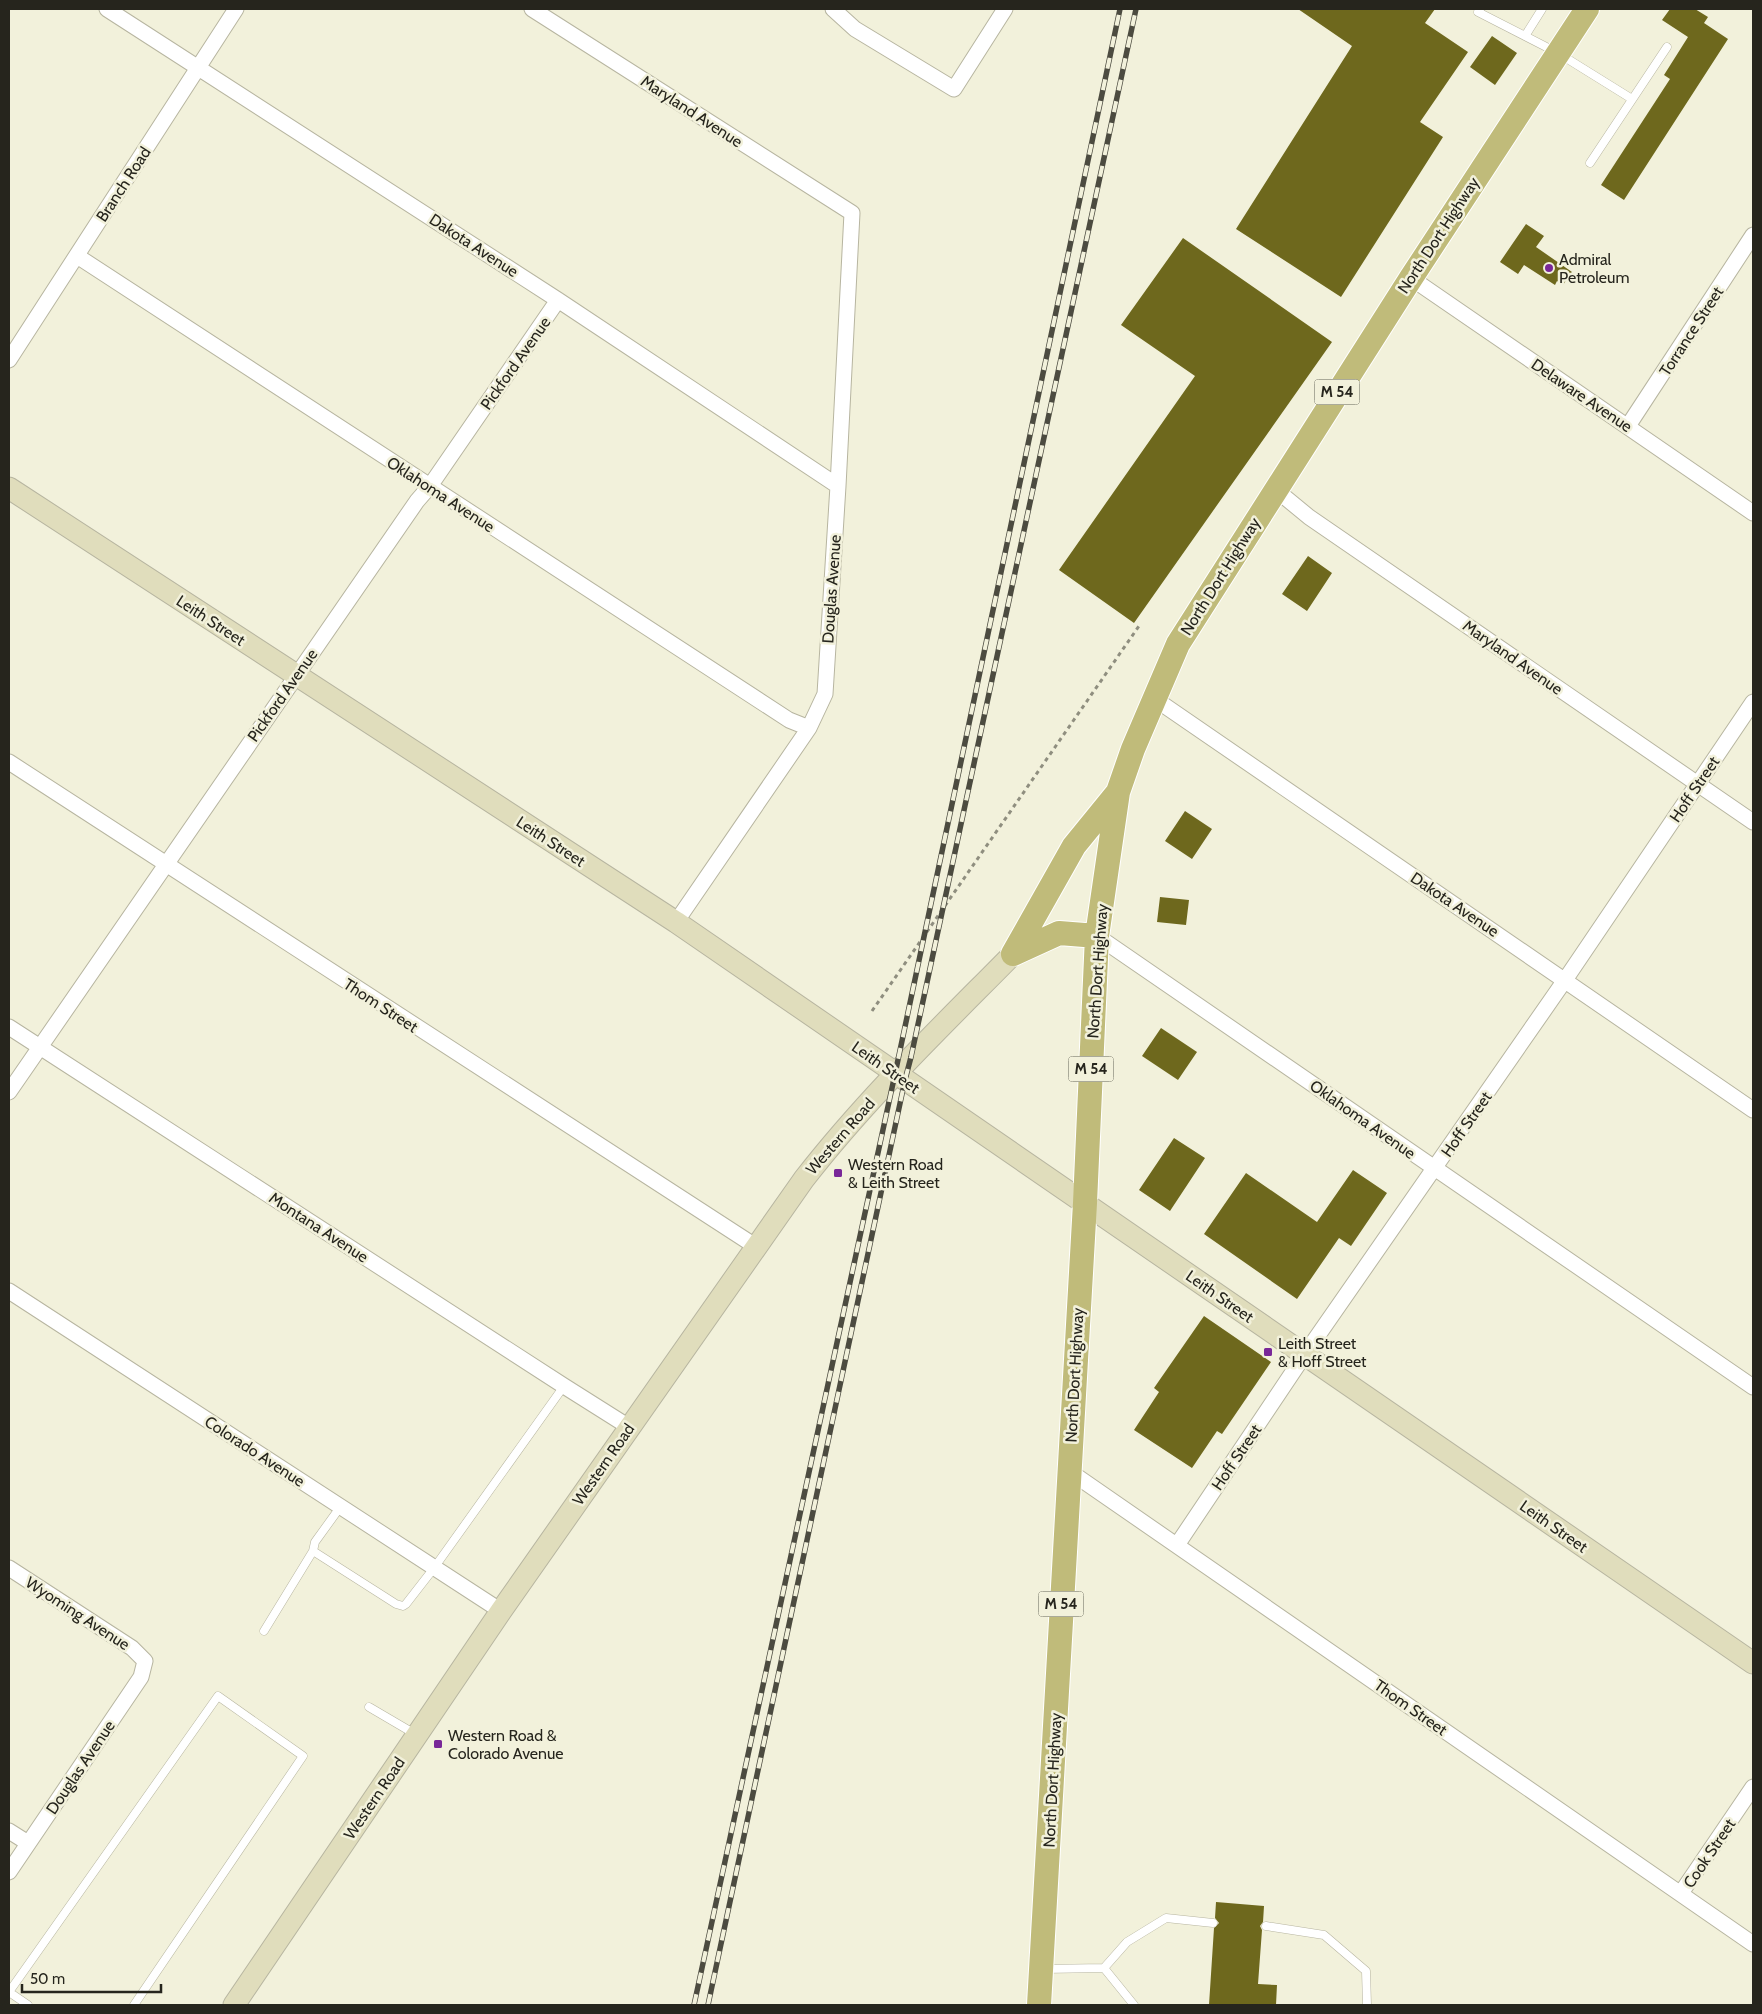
<svg xmlns="http://www.w3.org/2000/svg" width="1762" height="2014" font-family="Cabin,sans-serif">
	<style>
		.building { fill: #6e681d }
		.lines { fill: none; stroke-linecap: round; stroke-linejoin: round }
		.lane-casing { stroke: #b7b5a0; stroke-width: 9 }
		.street-casing { stroke: #b7b5a0; stroke-width: 17 }
		.secondary-casing { stroke: #b7b5a0; stroke-width: 23 }
		.primary-casing { stroke: #fff; stroke-width: 26 }
		.path { stroke: #8f8e7f; stroke-width: 3; stroke-dasharray: 4 4; stroke-linecap: butt }
		.lane { stroke: #fff; stroke-width: 8 }
		.street { stroke: #fff; stroke-width: 15 }
		.secondary { stroke: #e0ddbc; stroke-width: 21 }
		.primary { stroke: #c0bb7a; stroke-width: 24 }
		.rail-casing { stroke: #4c4b40; stroke-width: 5.5 }
		.rail { stroke: #f2f1db; stroke-width: 4; stroke-dasharray: 11; stroke-linecap: butt }
		.poi-dot { fill: #792798; stroke: #f2f1db; stroke-width: 2 }
		.labels { text-anchor: middle; stroke-width: 5; stroke-linejoin: round; paint-order: stroke }
		.shield { fill: #f2f1db; stroke: #636256; stroke-width: 1 }
		.shield-label { font-size: 15px; font-weight: bold; fill: #26251d }
		.street-label { font-size: 16px; fill: #26251d; stroke: #f2f1db }
		.poi-label { font-size: 16px; fill: #26251d; stroke: #f2f1db; text-anchor: start }
	</style>
	<rect width="100%" height="100%" fill="#f2f1db"/>
	<path class="building" d="M 1298,9 L 1435,9 L 1425,23 L 1468,52 L 1420,122 L 1443,137 L 1341,297 L 1236,229 L 1352,46 Z
		M 1670,9 L 1695,9 L 1708,17 L 1704,23 L 1728,39 L 1624,200 L 1601,185 L 1670,79 L 1664,75 L 1688,37 L 1662,20 Z
		M 1492,36 L 1517,53 L 1495,85 L 1470,67 Z
		M 1526,224 L 1544,236 L 1536,247 L 1572,272 L 1563,285 L 1557,281 L 1555,285 L 1524,265 L 1518,274 L 1500,262 Z
		M 1183,238 L 1332,342 L 1134,623 L 1059,570 L 1195,376 L 1121,325 Z
		M 1308,556 L 1332,573 L 1307,611 L 1282,594 Z
		M 1185,811 L 1212,829 L 1192,859 L 1165,841 Z
		M 1160,897 L 1189,900 L 1186,925 L 1157,922 Z
		M 1161,1028 L 1197,1052 L 1178,1080 L 1142,1056 Z
		M 1174,1138 L 1205,1158 L 1170,1211 L 1139,1190 Z
		M 1353,1170 L 1387,1193 L 1351,1246 L 1339,1238 L 1297,1299 L 1204,1234 L 1246,1173 L 1317,1222 Z
		M 1204,1316 L 1271,1362 L 1222,1434 L 1217,1431 L 1192,1468 L 1134,1430 L 1159,1392 L 1154,1388 Z
		M 1216,1902 L 1264,1906 L 1263,1922 L 1260,1926 L 1262,1930 L 1258,1984 L 1277,1985 L 1276,2005 L 1209,2005 L 1214,1928 L 1219,1923 L 1215,1918 Z"/>
	<g class="lines">
		<g class="lane-casing">
			<path id="lane" d="M 1480,9 L 1478,12 L 1558,53 L 1632,99
				M 1525,36 L 1542,9
				M 1590,163 L 1667,47
				M 341,1506 L 315,1542 L 313,1551 L 396,1604 L 403,1606 L 406,1604 L 434,1568 L 564,1386
				M 264,1631 L 313,1551
				M 369,1707 L 415,1734
				M 1266,1926 L 1324,1935 L 1366,1971 L 1367,2005
				M 1104,1968 L 1127,1942 L 1166,1918 L 1213,1923
				M 1043,1969 L 1104,1968 L 1134,2005
				M 28,2005 L 9,1992 L 218,1696 L 303,1756 L 134,2005"/>
		</g>
		<g class="street-casing">
			<path id="street" d="M 107,9 L 558,300 L 838,486
				M 532,9 L 852,213 L 838,486 L 825,694 L 809,728 L 676,922
				M 833,9 L 855,29 L 954,89 L 1005,9
				M 77,256 L 789,720 L 809,728
				M 1411,278 L 1753,513
				M 9,360 L 236,9
				M 1628,426 L 1753,235
				M 1275,489 L 1309,517 L 1753,822
				M 1155,699 L 1753,1110
				M 9,762 L 755,1246
				M 1097,936 L 1753,1387
				M 9,1027 L 564,1386 L 629,1427
				M 9,1092 L 417,501 L 430,486 L 558,300
				M 9,1291 L 501,1611
				M 1069,1471 L 1753,1944
				M 1177,1545 L 1305,1354 L 1565,980 L 1753,702
				M 9,1568 L 132,1648 L 145,1661 L 141,1677 L 9,1872
				M 9,1831 L 28,1843
				M 1681,1893 L 1753,1787"/>
		</g>
		<g class="secondary-casing">
			<path id="secondary" d="M 9,488 L 676,922 L 1753,1663
				M 234,2005 L 501,1611 L 804,1179 C 867,1098 941,1027 1013,954"/>
		</g>
		<g class="primary-casing">
			<path id="primary" d="M 1013,954 L 1074,846 L 1118,792
				M 1013,954 L 1059,933 L 1097,936
				M 1039,2005 L 1085,1203 L 1097,936 L 1118,792 L 1133,749 L 1178,644 L 1411,278 L 1587,9"/>
		</g>
		<path class="path" d="M 872,1011 L 1139,626"/>
		<use href="#lane" class="lane"/>
		<use href="#street" class="street"/>
		<use href="#secondary" class="secondary"/>
		<use href="#primary" class="primary"/>
		<g class="rail-casing">
			<path id="rail" d="M 694,2005 L 895,1074 L 1120,9
				M 708,2005 L 905,1080 L 911,1057 L 1136,9"/>
		</g>
		<use href="#rail" class="rail"/>
	</g>
	<g class="poi-dot">
		<circle cx="1549" cy="268" r="5"/>
		<rect x="833" y="1168" width="10" height="10" rx="2.5"/>
		<rect x="1263" y="1347" width="10" height="10" rx="2.5"/>
		<rect x="433" y="1739" width="10" height="10" rx="2.5"/>
	</g>
	<g class="labels">
		<g class="shield">
			<rect x="1314.5" y="379.5" width="45" height="25" rx="4"/>
			<rect x="1068.5" y="1056.5" width="45" height="25" rx="4"/>
			<rect x="1038.5" y="1591.5" width="45" height="25" rx="4"/>
		</g>
		<g class="shield-label">
			<text x="1337" y="397">M 54</text>
			<text x="1091" y="1074">M 54</text>
			<text x="1061" y="1609">M 54</text>
		</g>
		<g class="street-label">
			<text transform="translate(692 111) rotate(33)" y="6">Maryland Avenue</text>
			<text transform="translate(123 184) rotate(-57)" y="6">Branch Road</text>
			<text transform="translate(1438 235) rotate(-57)" y="6">North Dort Highway</text>
			<text transform="translate(474 245) rotate(33)" y="6">Dakota Avenue</text>
			<text transform="translate(1691 331) rotate(-57)" y="6">Torrance Street</text>
			<text transform="translate(515 363) rotate(-55)" y="6">Pickford Avenue</text>
			<text transform="translate(1582 395) rotate(34)" y="6">Delaware Avenue</text>
			<text transform="translate(441 494) rotate(33)" y="6">Oklahoma Avenue</text>
			<text transform="translate(1220 576) rotate(-58)" y="6">North Dort Highway</text>
			<text transform="translate(831 589) rotate(-86)" y="6">Douglas Avenue</text>
			<text transform="translate(211 620) rotate(33)" y="6">Leith Street</text>
			<text transform="translate(1513 657) rotate(35)" y="6">Maryland Avenue</text>
			<text transform="translate(282 695) rotate(-55)" y="6">Pickford Avenue</text>
			<text transform="translate(1694 789) rotate(-56)" y="6">Hoff Street</text>
			<text transform="translate(551 841) rotate(33)" y="6">Leith Street</text>
			<text transform="translate(1455 904) rotate(34)" y="6">Dakota Avenue</text>
			<text transform="translate(1097 971) rotate(-86)" y="6">North Dort Highway</text>
			<text transform="translate(381 1005) rotate(33)" y="6">Thom Street</text>
			<text transform="translate(886 1067) rotate(35)" y="6">Leith Street</text>
			<text transform="translate(1363 1119) rotate(35)" y="6">Oklahoma Avenue</text>
			<text transform="translate(1466 1124) rotate(-55)" y="6">Hoff Street</text>
			<text transform="translate(840 1136) rotate(-49)" y="6">Western Road</text>
			<text transform="translate(319 1227) rotate(33)" y="6">Montana Avenue</text>
			<text transform="translate(1220 1296) rotate(35)" y="6">Leith Street</text>
			<text transform="translate(1074 1375) rotate(-87)" y="6">North Dort Highway</text>
			<text transform="translate(255 1451) rotate(33)" y="6">Colorado Avenue</text>
			<text transform="translate(1236 1457) rotate(-56)" y="6">Hoff Street</text>
			<text transform="translate(603 1464) rotate(-55)" y="6">Western Road</text>
			<text transform="translate(1554 1526) rotate(35)" y="6">Leith Street</text>
			<text transform="translate(78 1613) rotate(33)" y="6">Wyoming Avenue</text>
			<text transform="translate(1411 1707) rotate(35)" y="6">Thom Street</text>
			<text transform="translate(80 1767) rotate(-56)" y="6">Douglas Avenue</text>
			<text transform="translate(1052 1780) rotate(-87)" y="6">North Dort Highway</text>
			<text transform="translate(374 1798) rotate(-56)" y="6">Western Road</text>
			<text transform="translate(1709 1853) rotate(-56)" y="6">Cook Street</text>
		</g>
		<g class="poi-label">
			<text x="1559" y="265">Admiral<tspan x="1559" dy="18">Petroleum</tspan></text>
			<text x="848" y="1170">Western Road<tspan x="848" dy="18">&amp; Leith Street</tspan></text>
			<text x="1278" y="1349">Leith Street<tspan x="1278" dy="18">&amp; Hoff Street</tspan></text>
			<text x="448" y="1741">Western Road &amp;<tspan x="448" dy="18">Colorado Avenue</tspan></text>
		</g>
	</g>
	<rect width="1762" height="2014" fill="none" stroke="#26251d" stroke-width="20"/>
	<path d="M22 1984v8h139v-8" fill="none" stroke="#26251d" stroke-width="2.5"/>
	<text x="30" y="1984" font-size="15" fill="#26251d" stroke="#f2f1db" stroke-width="4" paint-order="stroke">50 m</text>
</svg>
